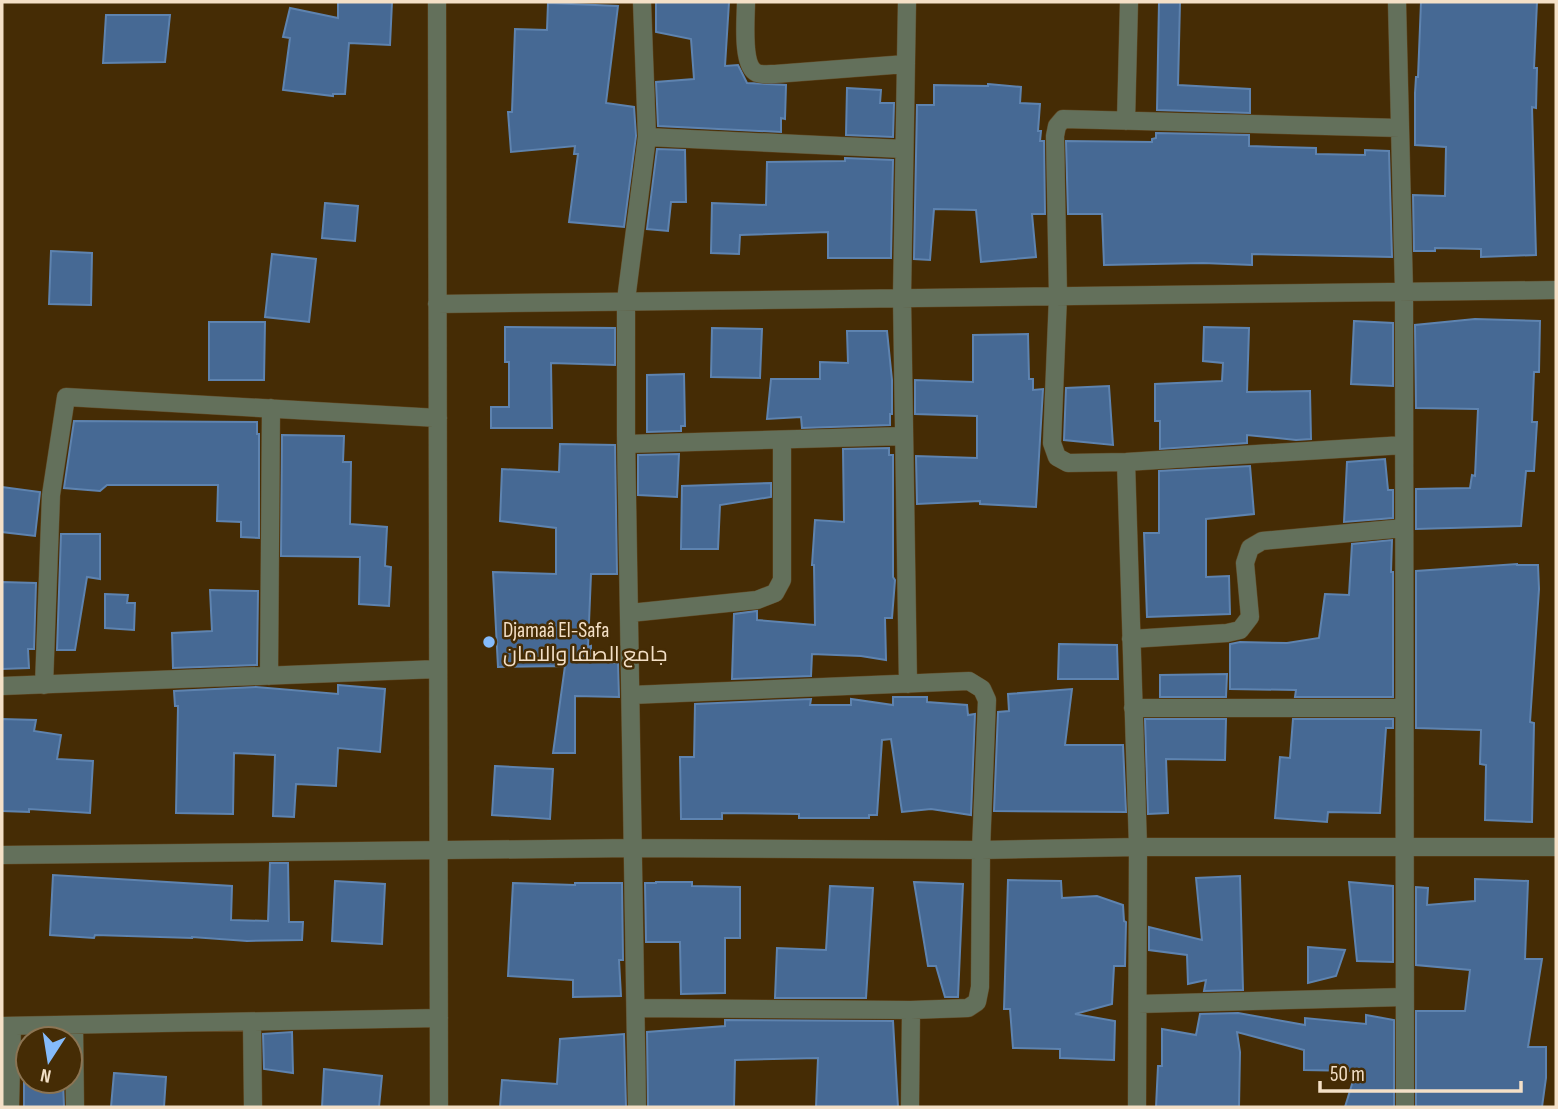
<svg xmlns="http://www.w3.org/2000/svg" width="1558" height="1109" font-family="'Sofia Sans Condensed',Cairo,sans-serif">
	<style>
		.building { fill: #466994; stroke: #5e83af; stroke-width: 2 }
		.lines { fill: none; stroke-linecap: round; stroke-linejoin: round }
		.minor-casing { stroke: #614924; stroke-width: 19 }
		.minor { stroke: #63705b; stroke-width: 18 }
		.poi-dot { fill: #85bbfb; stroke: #452c05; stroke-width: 2.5 }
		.labels { text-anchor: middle; stroke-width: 5; stroke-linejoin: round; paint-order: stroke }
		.poi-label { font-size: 21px; fill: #f4e0c7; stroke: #452c05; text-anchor: start }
	</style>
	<rect width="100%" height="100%" fill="#452c05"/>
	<path class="building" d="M 338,2 L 392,2 L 390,45 L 349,43 L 345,94 L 333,94 L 333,96 L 283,90 L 290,38 L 283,37 L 290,8 L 338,18 Z
		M 656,2 L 729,2 L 725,66 L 738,65 L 747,83 L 786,85 L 785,119 L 781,118 L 781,132 L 658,126 L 656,82 L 694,79 L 691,39 L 656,32 Z
		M 1159,2 L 1180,2 L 1178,85 L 1250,89 L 1250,113 L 1157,110 Z
		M 1421,2 L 1537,2 L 1534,68 L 1537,68 L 1536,108 L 1532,107 L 1536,255 L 1481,257 L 1481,249 L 1435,248 L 1435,251 L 1414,251 L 1413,195 L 1445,196 L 1446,147 L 1415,145 L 1415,93 L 1416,77 L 1418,77 Z
		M 548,3 L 618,6 L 606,103 L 634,107 L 636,136 L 624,227 L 569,222 L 578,154 L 574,154 L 575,146 L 511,152 L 508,112 L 512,112 L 515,29 L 547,30 Z
		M 106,15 L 170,15 L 165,62 L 103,63 Z
		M 988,84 L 1021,87 L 1020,103 L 1040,104 L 1038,131 L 1041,131 L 1040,141 L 1044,141 L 1045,214 L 1032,214 L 1036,257 L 981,262 L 976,210 L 934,209 L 930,260 L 914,259 L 917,105 L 934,105 L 934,85 L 988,86 Z
		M 847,88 L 881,90 L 880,103 L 894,103 L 893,137 L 846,135 Z
		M 1156,133 L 1249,135 L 1249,146 L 1316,148 L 1316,154 L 1365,155 L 1365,150 L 1389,151 L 1392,257 L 1252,254 L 1252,265 L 1203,263 L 1104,265 L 1102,214 L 1068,214 L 1066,141 L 1152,142 L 1152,139 L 1156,138 Z
		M 657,149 L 685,150 L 686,202 L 671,202 L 668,231 L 647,229 Z
		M 845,158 L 893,160 L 891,258 L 828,258 L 828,232 L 740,235 L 739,254 L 711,253 L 712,203 L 766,205 L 767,162 L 845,161 Z
		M 325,203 L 358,206 L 355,241 L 322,238 Z
		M 51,251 L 92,253 L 91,305 L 49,304 Z
		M 272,254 L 316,259 L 309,322 L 265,317 Z
		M 1475,319 L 1540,321 L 1539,372 L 1534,372 L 1532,422 L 1537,422 L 1534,471 L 1526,471 L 1521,526 L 1416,529 L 1416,489 L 1470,488 L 1472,475 L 1475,476 L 1478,409 L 1416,408 L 1415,325 Z
		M 1354,321 L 1393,323 L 1393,386 L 1351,384 Z
		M 209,322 L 265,322 L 264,380 L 209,380 Z
		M 505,327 L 615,328 L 615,365 L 551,363 L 552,428 L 491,428 L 491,407 L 509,407 L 509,362 L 505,362 Z
		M 1204,327 L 1249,328 L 1247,392 L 1310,391 L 1311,439 L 1296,440 L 1247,435 L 1247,443 L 1160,449 L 1160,421 L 1155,421 L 1155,384 L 1222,381 L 1223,363 L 1203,361 Z
		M 712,328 L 762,329 L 760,378 L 711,377 Z
		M 847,331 L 887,331 L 892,380 L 892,414 L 890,414 L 890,425 L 802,428 L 801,417 L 767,419 L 771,379 L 820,379 L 820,362 L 848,363 Z
		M 1028,334 L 1029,379 L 1033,379 L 1033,390 L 1043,389 L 1036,507 L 980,504 L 980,501 L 917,504 L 916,456 L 977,458 L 977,416 L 915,414 L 915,380 L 973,382 L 973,335 Z
		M 684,374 L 685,426 L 681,426 L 681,431 L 647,432 L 647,375 Z
		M 1109,386 L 1113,445 L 1064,440 L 1066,388 Z
		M 74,421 L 257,422 L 257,434 L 259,434 L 259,538 L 241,537 L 241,522 L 217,521 L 218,485 L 107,485 L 100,491 L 64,488 Z
		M 282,435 L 344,436 L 343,462 L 351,462 L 350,524 L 387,527 L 385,566 L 391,567 L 389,606 L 359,604 L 360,557 L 281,556 Z
		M 560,444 L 615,445 L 617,574 L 591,574 L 588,647 L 591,646 L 591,662 L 618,663 L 619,697 L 575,696 L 575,753 L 553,753 L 565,666 L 498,667 L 493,572 L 556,574 L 556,528 L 500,521 L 502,469 L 559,472 Z
		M 889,448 L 889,455 L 893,455 L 893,577 L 895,580 L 892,618 L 885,618 L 886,660 L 861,656 L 812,654 L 811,676 L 732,679 L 734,614 L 757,611 L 757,620 L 815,625 L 814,565 L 812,565 L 815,520 L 844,522 L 843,449 Z
		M 679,454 L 677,497 L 638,495 L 638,455 Z
		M 1385,459 L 1388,490 L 1393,490 L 1393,518 L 1344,522 L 1347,462 Z
		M 1250,466 L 1254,514 L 1206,519 L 1206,577 L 1229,576 L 1230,614 L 1147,617 L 1144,533 L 1159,533 L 1159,471 Z
		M 771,483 L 771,497 L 720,505 L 718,549 L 681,549 L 682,486 Z
		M 2,487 L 40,492 L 35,536 L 2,532 Z
		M 61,534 L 100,534 L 100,579 L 87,577 L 75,650 L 57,650 Z
		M 1392,540 L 1391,572 L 1393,572 L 1393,697 L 1295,697 L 1296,690 L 1230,689 L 1230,644 L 1240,642 L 1287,643 L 1319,638 L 1325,594 L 1349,595 L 1352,544 Z
		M 1517,564 L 1517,565 L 1538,565 L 1539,589 L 1530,722 L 1534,723 L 1532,822 L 1485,820 L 1486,765 L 1480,764 L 1481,730 L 1416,728 L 1416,571 Z
		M 2,582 L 36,583 L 34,649 L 28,649 L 29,668 L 2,669 Z
		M 210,590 L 258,591 L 257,665 L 173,668 L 172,633 L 212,631 Z
		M 105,594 L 128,595 L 127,603 L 135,603 L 134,630 L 105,628 Z
		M 1059,644 L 1117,645 L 1118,679 L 1058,679 Z
		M 1227,674 L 1226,697 L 1160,697 L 1160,675 Z
		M 338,685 L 385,689 L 380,752 L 338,748 L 336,786 L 296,784 L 294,817 L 273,816 L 275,755 L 234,753 L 233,814 L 176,813 L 178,706 L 175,706 L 174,691 L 256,687 L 338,694 Z
		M 1072,689 L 1065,745 L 1123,745 L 1126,812 L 994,811 L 998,712 L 1009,711 L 1008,694 Z
		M 893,697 L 927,697 L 927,702 L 967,705 L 968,715 L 975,714 L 971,815 L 931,809 L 902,812 L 891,739 L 882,740 L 877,815 L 869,815 L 869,818 L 799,818 L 799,814 L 722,813 L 722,819 L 681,819 L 680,757 L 694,757 L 695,704 L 811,699 L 810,705 L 851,705 L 851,699 L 893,705 Z
		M 2,719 L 36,720 L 34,731 L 61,735 L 57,759 L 93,761 L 90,813 L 29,809 L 29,812 L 2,811 Z
		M 1145,719 L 1226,719 L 1225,760 L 1166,759 L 1168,813 L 1148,814 Z
		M 1293,719 L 1393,719 L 1393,728 L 1386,728 L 1380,813 L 1328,812 L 1327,822 L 1275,818 L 1280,757 L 1290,758 Z
		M 495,766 L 553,769 L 550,819 L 492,815 Z
		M 270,863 L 288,863 L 289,922 L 303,922 L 302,940 L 247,941 L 192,937 L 192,938 L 95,935 L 94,938 L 50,935 L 53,875 L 232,886 L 231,920 L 268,921 Z
		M 1240,876 L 1243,990 L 1204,991 L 1206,980 L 1188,984 L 1187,955 L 1149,950 L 1149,927 L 1202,940 L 1196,878 Z
		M 1475,879 L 1528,881 L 1525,959 L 1542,959 L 1528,1047 L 1546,1047 L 1546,1078 L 1542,1107 L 1416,1107 L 1416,1011 L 1465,1011 L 1470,970 L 1416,965 L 1416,887 L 1428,888 L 1427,905 L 1475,901 Z
		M 1008,880 L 1061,881 L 1062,898 L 1097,896 L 1123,905 L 1124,921 L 1126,922 L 1125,966 L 1114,966 L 1112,1004 L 1075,1014 L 1115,1021 L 1114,1060 L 1060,1058 L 1060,1049 L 1013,1048 L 1010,1009 L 1004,1009 Z
		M 335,881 L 385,884 L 382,944 L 332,941 Z
		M 656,882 L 692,882 L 692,886 L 740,887 L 740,938 L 725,938 L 725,993 L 681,994 L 680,942 L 646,942 L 645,883 L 656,883 Z
		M 914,882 L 963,884 L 958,997 L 945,997 L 936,966 L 928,966 Z
		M 1349,882 L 1393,886 L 1393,962 L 1357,961 Z
		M 513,883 L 575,885 L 575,883 L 622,883 L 623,960 L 619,960 L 621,996 L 573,997 L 573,980 L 508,976 Z
		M 830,886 L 873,888 L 866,998 L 775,998 L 777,948 L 826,950 Z
		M 1308,947 L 1345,950 L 1336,976 L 1308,983 Z
		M 1238,1013 L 1305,1025 L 1305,1018 L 1366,1024 L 1366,1015 L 1394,1020 L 1394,1107 L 1345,1107 L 1356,1071 L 1304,1070 L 1304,1050 L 1237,1032 L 1240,1052 L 1239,1107 L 1156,1107 L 1158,1066 L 1162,1066 L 1162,1029 L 1196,1035 L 1200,1014 Z
		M 725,1020 L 893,1021 L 898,1107 L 816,1107 L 818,1058 L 735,1060 L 734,1107 L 648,1107 L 647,1032 L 725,1026 Z
		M 292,1032 L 293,1073 L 264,1069 L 263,1034 Z
		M 624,1034 L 626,1107 L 500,1107 L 502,1080 L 557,1084 L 560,1039 Z
		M 324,1069 L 382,1076 L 379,1107 L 322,1107 Z
		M 114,1073 L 166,1077 L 164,1107 L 111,1107 Z
		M 24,1081 L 63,1081 L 64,1107 L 24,1107 Z"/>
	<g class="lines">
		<g class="minor-casing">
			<path id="minor" d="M 437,2 L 439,1107
				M 746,2 C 746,17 741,66 757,73 C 762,75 770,74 775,74 L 906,64
				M 907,2 L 902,297 L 908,684
				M 1397,2 L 1404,292 L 1405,1107
				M 1126,121 L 1129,2
				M 1400,128 L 1063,119 L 1057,126 L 1055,136 L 1058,296 L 1052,443 L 1057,457 L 1068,463 L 1126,462 L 1404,445
				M 647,137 L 904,149
				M 437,304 L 1556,290
				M 626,444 L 904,436
				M 1126,462 L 1138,847 L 1137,1107
				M 630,613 L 757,600 L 775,593 L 782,580 L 782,440
				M 1131,639 L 1227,633 L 1240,630 L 1250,617 L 1245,563 L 1250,548 L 1262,541 L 1404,528
				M 269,676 L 271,408
				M 44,685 L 51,495 L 66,397 L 438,418
				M 2,686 L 438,669
				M 631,695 L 969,681 L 982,689 L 987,700 L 981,850 L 980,987 L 977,1002 L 968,1008 L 911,1010 L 636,1008
				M 1133,708 L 1404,708
				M 2,855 L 634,848 L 981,850 L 1138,847 L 1556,847
				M 1138,1004 L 1404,997
				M 252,1023 L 253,1107
				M 74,1025 L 75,1107
				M 2,1026 L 439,1018
				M 10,1107 L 12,1026
				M 637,1107 L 626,435 L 626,300 L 647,137 L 642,2
				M 910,1107 L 911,1010"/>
		</g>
		<use href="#minor" class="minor"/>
	</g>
	<circle class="poi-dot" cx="489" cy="642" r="7"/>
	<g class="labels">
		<g class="poi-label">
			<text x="503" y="637">Djamaâ El-Safa<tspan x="503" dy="24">جامع الصفا والامان</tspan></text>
		</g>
	</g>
	<rect width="1558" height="1109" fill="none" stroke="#f4e0c7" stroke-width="7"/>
	<g transform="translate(49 1060) rotate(192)"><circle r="33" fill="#452c05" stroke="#8b7453" stroke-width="2"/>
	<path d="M0-5L12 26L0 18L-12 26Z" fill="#85bbfb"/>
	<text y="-10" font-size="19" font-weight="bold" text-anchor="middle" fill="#f4e0c7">N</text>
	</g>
	<path d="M1320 1081v10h201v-10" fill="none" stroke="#f4e0c7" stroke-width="3.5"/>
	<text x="1330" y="1081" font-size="21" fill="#f4e0c7" stroke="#452c05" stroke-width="5" paint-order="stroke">50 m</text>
</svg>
